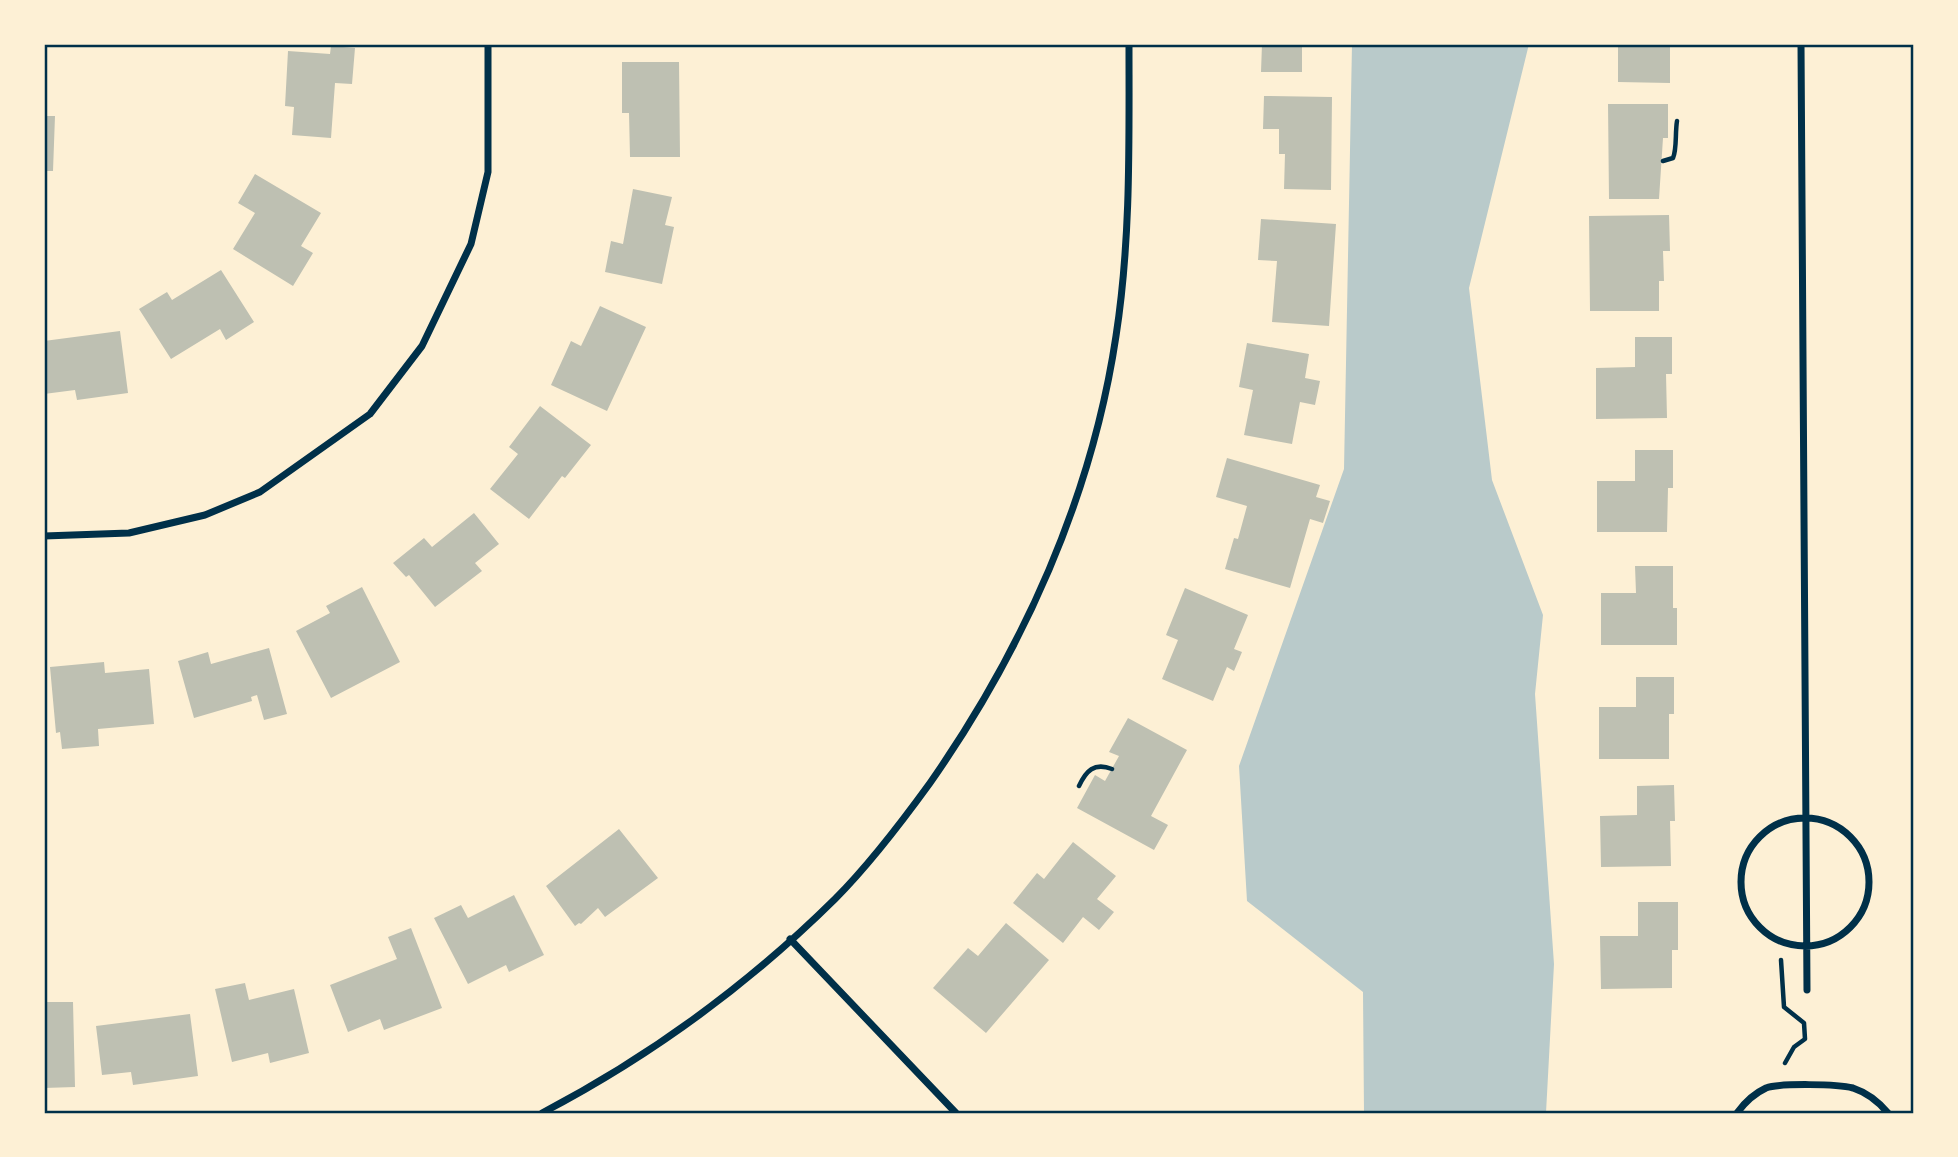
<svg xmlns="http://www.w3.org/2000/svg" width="1958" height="1157" font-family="Cabin,sans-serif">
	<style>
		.green { fill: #b9caca }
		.building { fill: #bec0b2 }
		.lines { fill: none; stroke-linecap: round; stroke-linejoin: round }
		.path { stroke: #003049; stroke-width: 4.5 }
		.minor { stroke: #003049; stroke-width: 7 }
		.neatline { fill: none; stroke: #003049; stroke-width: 2.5 }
	</style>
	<rect width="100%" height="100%" fill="#fdf0d5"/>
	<path class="green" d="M 1352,44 L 1529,44 L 1469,288 L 1492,480 L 1543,615 L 1535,694 L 1554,964 L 1546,1113 L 1364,1113 L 1363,992 L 1247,901 L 1239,766 L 1344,469 Z"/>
	<path class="building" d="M 1262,44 L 1302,44 L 1302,72 L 1261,72 Z
		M 1618,44 L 1670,44 L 1670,83 L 1618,82 Z
		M 331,46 L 355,48 L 352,84 L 335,83 L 331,138 L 292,135 L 294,107 L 285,106 L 288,51 L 330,54 Z
		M 622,62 L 679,62 L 680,157 L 630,157 L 629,113 L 622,113 Z
		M 1264,96 L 1332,97 L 1331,190 L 1284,189 L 1285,154 L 1279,154 L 1279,129 L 1263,129 Z
		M 1608,104 L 1668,104 L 1668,138 L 1663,138 L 1659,199 L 1609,199 Z
		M 44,116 L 55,116 L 53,171 L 44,171 Z
		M 255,174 L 321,213 L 301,246 L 313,253 L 293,286 L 233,249 L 255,213 L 238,203 Z
		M 633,189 L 672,197 L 665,225 L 674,227 L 662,284 L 605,272 L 611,241 L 623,244 Z
		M 1669,215 L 1670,251 L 1663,251 L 1664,281 L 1659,281 L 1659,311 L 1590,311 L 1589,216 Z
		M 1261,219 L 1336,224 L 1329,326 L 1272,322 L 1277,261 L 1258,260 Z
		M 221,270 L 254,322 L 226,340 L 220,329 L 171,359 L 139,309 L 167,292 L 172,300 Z
		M 600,306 L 646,327 L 607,411 L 551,385 L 571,341 L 581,346 Z
		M 120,331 L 128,393 L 77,400 L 75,390 L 44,394 L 44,341 Z
		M 1635,337 L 1672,337 L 1672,374 L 1666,374 L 1667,418 L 1596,419 L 1596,368 L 1635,367 Z
		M 1247,343 L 1309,354 L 1305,378 L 1320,381 L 1315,405 L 1300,402 L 1292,444 L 1244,435 L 1253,390 L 1239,387 Z
		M 540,406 L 591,445 L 565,478 L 562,476 L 529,519 L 490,489 L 518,454 L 509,447 Z
		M 1635,450 L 1673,450 L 1673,488 L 1668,488 L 1667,532 L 1597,532 L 1597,481 L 1635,481 Z
		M 1227,458 L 1320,485 L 1316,497 L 1330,501 L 1323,523 L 1310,519 L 1290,588 L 1225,569 L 1234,538 L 1238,539 L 1247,506 L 1216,497 Z
		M 474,513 L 499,544 L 475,563 L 482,571 L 435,607 L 409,575 L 406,577 L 393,563 L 424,538 L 432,547 Z
		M 1635,566 L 1673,566 L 1673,608 L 1677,608 L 1677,645 L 1601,645 L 1601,593 L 1636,593 Z
		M 362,587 L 400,662 L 331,698 L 296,631 L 330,613 L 326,606 Z
		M 1185,588 L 1248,615 L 1234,649 L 1242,652 L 1234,671 L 1227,667 L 1213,701 L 1162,679 L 1178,640 L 1166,635 Z
		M 269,648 L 287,714 L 264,720 L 257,695 L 251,697 L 252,701 L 194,718 L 178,661 L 208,652 L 211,664 Z
		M 104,662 L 105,673 L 149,669 L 154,724 L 98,729 L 99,746 L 62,749 L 60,732 L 56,733 L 50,667 Z
		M 1636,677 L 1674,677 L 1674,714 L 1669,714 L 1669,759 L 1599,759 L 1599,707 L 1636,707 Z
		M 1128,718 L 1187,750 L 1151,816 L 1168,825 L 1154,850 L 1077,808 L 1095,775 L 1105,781 L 1119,756 L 1109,752 Z
		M 1674,785 L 1675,821 L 1670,821 L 1671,866 L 1601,867 L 1600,816 L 1637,815 L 1637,786 Z
		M 619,829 L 658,878 L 605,917 L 598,908 L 581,924 L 579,923 L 575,926 L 546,886 Z
		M 1073,842 L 1116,876 L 1097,899 L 1114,912 L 1099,930 L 1083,917 L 1063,943 L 1013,903 L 1037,873 L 1044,879 Z
		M 514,895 L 544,955 L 509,972 L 506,965 L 468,984 L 434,918 L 461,905 L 468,918 Z
		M 1638,902 L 1678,902 L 1678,950 L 1672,950 L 1672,988 L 1601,989 L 1600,936 L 1638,936 Z
		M 1006,923 L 1049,960 L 986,1033 L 933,988 L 968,948 L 978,956 Z
		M 411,928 L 442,1008 L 384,1030 L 380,1019 L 348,1032 L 330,985 L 397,959 L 388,937 Z
		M 245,983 L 249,1000 L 294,989 L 309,1053 L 270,1063 L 268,1053 L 232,1062 L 215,989 Z
		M 44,1002 L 73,1002 L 75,1087 L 44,1088 Z
		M 190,1014 L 198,1076 L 133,1085 L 131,1072 L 102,1075 L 96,1026 Z"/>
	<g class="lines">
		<path class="path" d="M 1663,161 L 1673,158 C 1677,149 1675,133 1677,121
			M 1079,786 C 1086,771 1094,762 1112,769
			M 1781,960 L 1784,1007 L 1804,1023 L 1805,1039 L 1794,1047 L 1785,1063"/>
		<path class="minor" d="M 1801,44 L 1807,990
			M 44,536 L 129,533 L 205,515 L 260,492 L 370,414 L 422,346 L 471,244 L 488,172 L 488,44
			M1741 882a64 64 0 1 1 128 0a64 64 0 1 1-128 0Z
			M 790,939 L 956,1113
			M 542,1113 C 651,1056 748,985 835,899 C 870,864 901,823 930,783 C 1023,650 1092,497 1116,336 C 1131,239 1129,142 1129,44
			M 1737,1113 C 1745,1102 1753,1094 1766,1088 C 1780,1083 1838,1084 1853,1088 C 1868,1093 1878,1101 1888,1113"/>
	</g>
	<rect width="1958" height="1157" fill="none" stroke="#fdf0d5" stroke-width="91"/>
	<rect x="46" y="46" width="1866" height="1066" class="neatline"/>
</svg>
